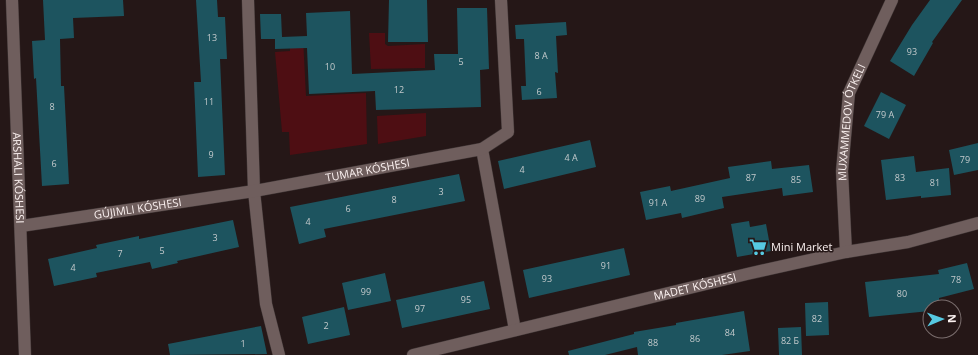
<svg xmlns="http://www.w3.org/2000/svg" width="978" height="355" font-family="'Open Sans',sans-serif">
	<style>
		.green { fill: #4e0e13 }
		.building { fill: #1d545f }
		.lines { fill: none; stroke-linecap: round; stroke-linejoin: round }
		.street-casing { stroke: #3d3333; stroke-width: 13 }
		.street { stroke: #6f5e5d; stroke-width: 12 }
		.labels { text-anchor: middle; stroke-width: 3; stroke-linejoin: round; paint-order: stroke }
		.number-label { font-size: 9px; fill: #c4cacc }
		.street-label { font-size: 11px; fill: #fbf1f0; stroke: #251717 }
		.poi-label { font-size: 11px; fill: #fbf1f0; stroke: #251717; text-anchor: start }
	</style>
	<rect width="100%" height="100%" fill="#251717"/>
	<path class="green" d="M 369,33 L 385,33 L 385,44 L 388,46 L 425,44 L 425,68 L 371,69 Z
		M 303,38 L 306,96 L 366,93 L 367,144 L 290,155 L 289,132 L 282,132 L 275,52 L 290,51 L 290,40 Z
		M 426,113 L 426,136 L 378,144 L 377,116 Z"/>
	<path class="building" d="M 43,0 L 123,0 L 124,16 L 73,18 L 74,38 L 60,39 L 61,86 L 64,86 L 69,184 L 42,186 L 36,78 L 34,79 L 32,41 L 45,40 Z
		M 196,0 L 217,0 L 218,17 L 225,17 L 227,59 L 220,59 L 225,175 L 198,177 L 194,82 L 201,82 Z
		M 389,0 L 427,0 L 428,42 L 388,42 Z
		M 930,0 L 962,0 L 932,42 L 933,43 L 914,76 L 890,61 L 912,25 Z
		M 457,8 L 487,8 L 489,69 L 480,70 L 481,107 L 376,110 L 375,91 L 309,94 L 307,48 L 275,49 L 275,39 L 261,39 L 260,14 L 281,14 L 282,37 L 307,36 L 306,13 L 350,11 L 352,74 L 435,70 L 434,54 L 458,54 Z
		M 566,22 L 567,35 L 556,36 L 558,73 L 555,72 L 557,98 L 522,100 L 521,86 L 526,86 L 524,39 L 516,39 L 515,25 Z
		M 881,92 L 906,105 L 889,139 L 864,126 Z
		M 590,140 L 596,167 L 504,189 L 498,161 Z
		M 978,143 L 978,170 L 954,175 L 949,150 Z
		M 914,156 L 916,172 L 949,168 L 951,195 L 921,198 L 921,196 L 886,200 L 881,160 Z
		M 771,161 L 772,169 L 809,165 L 813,192 L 783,196 L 782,188 L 722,197 L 724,208 L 682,218 L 681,213 L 646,220 L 640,192 L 670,186 L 671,191 L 730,178 L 728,167 Z
		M 459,174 L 465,201 L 324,229 L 326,237 L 299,244 L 290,207 Z
		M 233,220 L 239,247 L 177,261 L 178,263 L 152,269 L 150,262 L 96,273 L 97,277 L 54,286 L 48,259 L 97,248 L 96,245 L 139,236 L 139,239 Z
		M 749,221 L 750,227 L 766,224 L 771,251 L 737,257 L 731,224 Z
		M 624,248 L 630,275 L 529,298 L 523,270 Z
		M 967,263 L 974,289 L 939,298 L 940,307 L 930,307 L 930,311 L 869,317 L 865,282 L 939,274 L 938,270 Z
		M 385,273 L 391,301 L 348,310 L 342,283 Z
		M 484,281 L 490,309 L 402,328 L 396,300 Z
		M 828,302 L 829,335 L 806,336 L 805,303 Z
		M 344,307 L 350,335 L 308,344 L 302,317 Z
		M 744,311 L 750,351 L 722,355 L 638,355 L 637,347 L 605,355 L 569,355 L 568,351 L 634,334 L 634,332 L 676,325 L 676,323 Z
		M 261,326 L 267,354 L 170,355 L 168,344 Z
		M 801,327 L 802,355 L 779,355 L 778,328 Z"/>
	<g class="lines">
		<g class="street-casing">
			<g id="street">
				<path id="s1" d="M 12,0 L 25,355"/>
				<path d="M 248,0 L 254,191 L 266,304 L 279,355"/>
				<path d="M 482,149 L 515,330"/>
				<path id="s2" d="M 21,226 L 254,191 L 482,149 L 508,132 L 501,0"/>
				<path id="s3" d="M 846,252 L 842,171 L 849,93 L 892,0"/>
				<path id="s4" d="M 413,355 L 747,274 L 846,252 L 908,242 L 978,223"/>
			</g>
		</g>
		<use href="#street" class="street"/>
	</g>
	<defs>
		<g id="supermarket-bare" transform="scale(1.38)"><path d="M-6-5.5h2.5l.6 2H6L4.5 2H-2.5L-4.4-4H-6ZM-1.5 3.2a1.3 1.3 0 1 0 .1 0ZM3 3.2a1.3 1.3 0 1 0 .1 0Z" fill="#56c9e1" stroke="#251717" stroke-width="2.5" paint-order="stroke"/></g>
	</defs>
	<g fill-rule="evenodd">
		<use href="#supermarket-bare" x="758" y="247"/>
	</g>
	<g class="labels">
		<g class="number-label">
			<text x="212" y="41">13</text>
			<text x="912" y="55">93</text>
			<text x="541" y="59">8 А</text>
			<text x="461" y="65">5</text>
			<text x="330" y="70">10</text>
			<text x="399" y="93">12</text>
			<text x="539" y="95">6</text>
			<text x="209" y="105">11</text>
			<text x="52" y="110">8</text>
			<text x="885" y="118">79 А</text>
			<text x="211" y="158">9</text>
			<text x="571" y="161">4 А</text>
			<text x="965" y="163">79</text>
			<text x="54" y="167">6</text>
			<text x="522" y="173">4</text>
			<text x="751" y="181">87</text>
			<text x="900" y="181">83</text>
			<text x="796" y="183">85</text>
			<text x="935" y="186">81</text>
			<text x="441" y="195">3</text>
			<text x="700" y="202">89</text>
			<text x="394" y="203">8</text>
			<text x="658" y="206">91 А</text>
			<text x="348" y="212">6</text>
			<text x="308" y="225">4</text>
			<text x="215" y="241">3</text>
			<text x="162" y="254">5</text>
			<text x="120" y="257">7</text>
			<text x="606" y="269">91</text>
			<text x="73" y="271">4</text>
			<text x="547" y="282">93</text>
			<text x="956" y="283">78</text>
			<text x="366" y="295">99</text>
			<text x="902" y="297">80</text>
			<text x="466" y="303">95</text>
			<text x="420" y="312">97</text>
			<text x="817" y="322">82</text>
			<text x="326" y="329">2</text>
			<text x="730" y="336">84</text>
			<text x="695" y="342">86</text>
			<text x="790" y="344">82 Б</text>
			<text x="653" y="346">88</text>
			<text x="243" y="347">1</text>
		</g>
		<g class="street-label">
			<text dy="4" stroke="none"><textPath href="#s3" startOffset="131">MUXAMMEDOV ÓTKELI</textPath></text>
			<text dy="4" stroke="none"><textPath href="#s2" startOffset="351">TUMAR KÓSHESI</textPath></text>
			<text dy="4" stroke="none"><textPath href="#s1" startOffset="178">ARSHALI KÓSHESI</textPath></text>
			<text dy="4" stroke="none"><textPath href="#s2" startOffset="118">GÚJIMLI KÓSHESI</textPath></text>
			<text dy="4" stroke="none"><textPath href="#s4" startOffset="290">MADET KÓSHESI</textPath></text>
		</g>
		<g class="poi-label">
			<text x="771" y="251">Mini Market</text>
		</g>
	</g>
	<g transform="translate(942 319) rotate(88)"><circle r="19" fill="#251717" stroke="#7b6e6e"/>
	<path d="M0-3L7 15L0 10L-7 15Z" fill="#56c9e1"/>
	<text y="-6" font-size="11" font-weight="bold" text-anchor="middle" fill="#fbf1f0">N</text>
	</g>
</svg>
